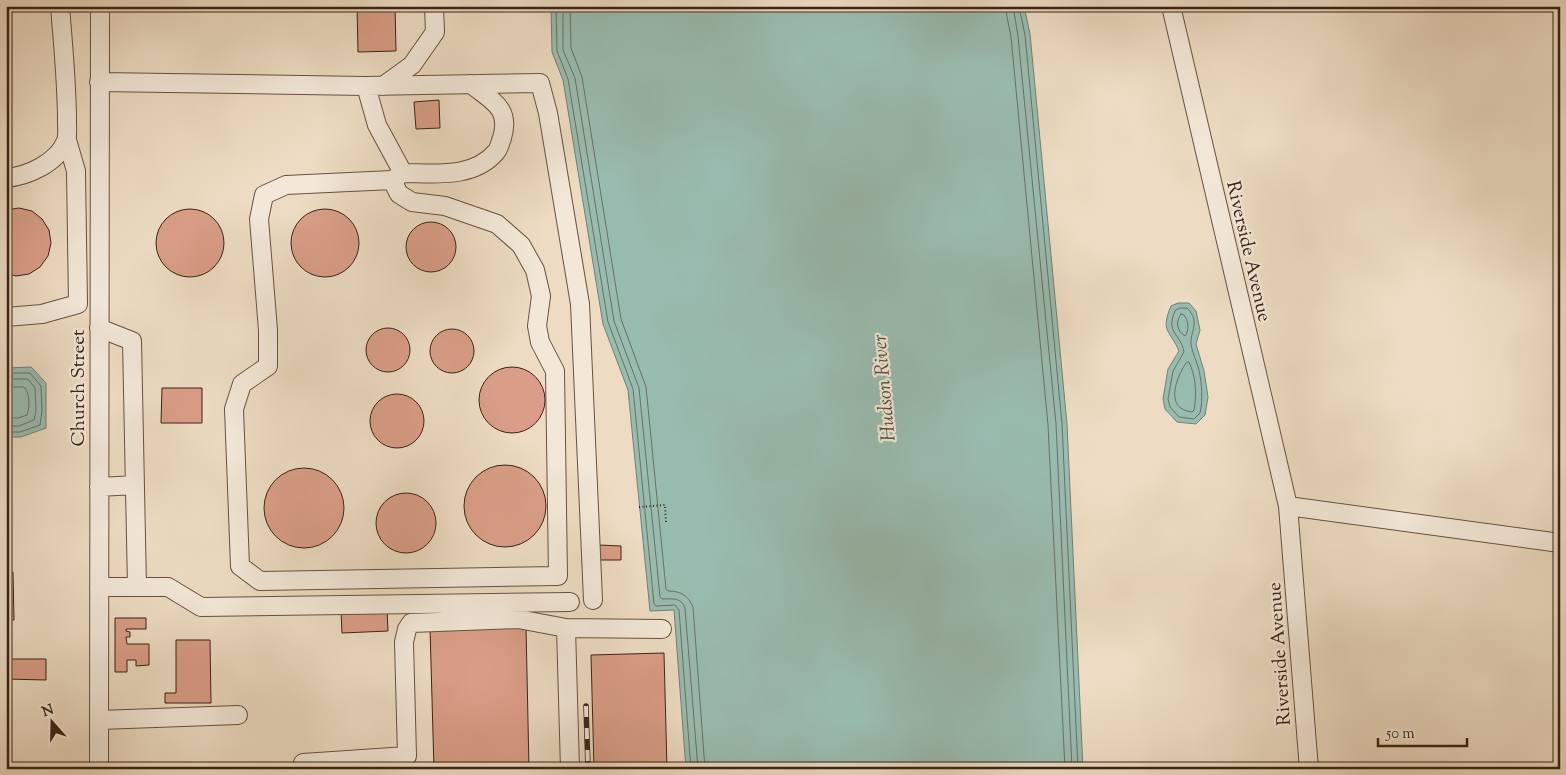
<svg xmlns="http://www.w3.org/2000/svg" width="1566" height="775" font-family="'Sorts Mill Goudy',serif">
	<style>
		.water { fill: #99bcb0; stroke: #737f72 }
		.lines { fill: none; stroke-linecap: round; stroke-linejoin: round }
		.shore { stroke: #6a7062; stroke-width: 1 }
		.building { fill: #da9e88; stroke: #3a2315 }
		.minor-casing { stroke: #675140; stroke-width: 20 }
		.path { stroke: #3a2315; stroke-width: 2; stroke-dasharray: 1 2.5; stroke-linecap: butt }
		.minor { stroke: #f3e8d8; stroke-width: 18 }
		.rail-casing { stroke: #3a2315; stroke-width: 5.5 }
		.rail { stroke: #f3e8d8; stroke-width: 4; stroke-dasharray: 11; stroke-linecap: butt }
		.labels { text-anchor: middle; stroke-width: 4.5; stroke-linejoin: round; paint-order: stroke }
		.street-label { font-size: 19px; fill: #3a2315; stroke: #f3e8d8 }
		.water-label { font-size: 20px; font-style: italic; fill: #565144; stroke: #f3e8d8 }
	</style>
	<rect width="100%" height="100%" fill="#eddcc3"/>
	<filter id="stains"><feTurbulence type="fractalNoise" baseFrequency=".004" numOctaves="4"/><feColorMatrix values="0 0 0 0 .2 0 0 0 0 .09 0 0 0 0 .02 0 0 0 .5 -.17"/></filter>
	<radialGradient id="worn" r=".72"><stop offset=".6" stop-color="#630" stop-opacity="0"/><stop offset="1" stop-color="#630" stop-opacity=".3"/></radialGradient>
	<path class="water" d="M 551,6 L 1024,6 L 1030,34 L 1067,424 L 1083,769 L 686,769 L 674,610 L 650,611 L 628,390 L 603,324 L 563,80 L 552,52 Z
		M 1178,303 L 1189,303 L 1196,311 L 1200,330 L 1196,344 L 1204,371 L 1208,397 L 1205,415 L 1196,424 L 1177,422 L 1165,409 L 1163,399 L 1168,369 L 1179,351 C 1170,330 1160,332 1171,306 Z
		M 31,367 L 46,383 L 46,428 L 21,437 L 6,437 L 6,368 Z"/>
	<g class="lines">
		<path class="shore" d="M 556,6 L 557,51 L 568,79 L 608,322 L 633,389 L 654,604 L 656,606 L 675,605 L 679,610 L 691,769
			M 563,6 L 563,50 L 575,78 L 614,321 L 639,388 L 660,597 L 662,599 C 672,599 681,597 685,608 L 698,769
			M 570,6 L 571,48 L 582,77 L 621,319 L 646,387 L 666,589 L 668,591 C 680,591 688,595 693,607 L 705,769
			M 1005,6 L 1011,37 L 1048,425 L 1065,769
			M 1013,6 L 1018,36 L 1056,424 L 1072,769
			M 1019,6 L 1025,35 L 1062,424 L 1078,769
			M 1180,308 L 1187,308 C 1201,322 1190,331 1191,344 C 1192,353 1197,362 1199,370 C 1202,385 1203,399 1200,413 L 1194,419 L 1179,417 L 1170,407 L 1168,399 L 1173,371 L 1184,352 C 1181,334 1165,333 1175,311 Z
			M 1181,314 L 1184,315 C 1188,320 1190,330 1185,336 C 1177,331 1175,322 1181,314 Z
			M 1189,362 C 1196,376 1197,395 1194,410 L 1192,412 C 1164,409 1176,378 1186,363 Z
			M 6,373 L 30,373 L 41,386 L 42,411 L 40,425 L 20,432 L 6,432
			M 6,379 L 28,379 L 35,388 L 36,411 L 34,420 L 19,426 L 6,426
			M 6,387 L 24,387 C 30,393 30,407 27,415 L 18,418 L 6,418"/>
	</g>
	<path class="building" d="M 357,6 L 395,6 L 396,51 L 358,52 Z
		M 439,100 L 440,128 L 416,129 L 414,102 Z
		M 19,208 L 32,211 L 42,219 L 49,230 L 51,243 L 48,256 L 40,267 L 29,274 L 16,276 L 6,273 L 6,210 Z
		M156 243a34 34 0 1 1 68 0a34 34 0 1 1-68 0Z
		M291 243a34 34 0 1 1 68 0a34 34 0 1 1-68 0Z
		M406 247a25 25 0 1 1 50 0a25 25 0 1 1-50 0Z
		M366 350a22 22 0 1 1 44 0a22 22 0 1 1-44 0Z
		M430 351a22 22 0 1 1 44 0a22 22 0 1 1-44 0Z
		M479 400a33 33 0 1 1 66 0a33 33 0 1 1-66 0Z
		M 162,388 L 202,388 L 202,423 L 161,423 Z
		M370 421a27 27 0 1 1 54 0a27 27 0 1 1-54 0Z
		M464 506a41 41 0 1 1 82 0a41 41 0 1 1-82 0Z
		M264 508a40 40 0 1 1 80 0a40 40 0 1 1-80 0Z
		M376 523a30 30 0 1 1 60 0a30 30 0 1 1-60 0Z
		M 599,545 L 621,546 L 621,560 L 599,560 Z
		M 6,572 L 13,572 L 14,620 L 6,620 Z
		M 387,609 L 388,631 L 342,633 L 341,611 Z
		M 115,618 L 146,618 L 146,629 L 126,629 L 126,631 L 130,632 L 130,637 L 126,637 L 127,644 L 149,644 L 149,665 L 136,666 L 136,660 L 127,660 L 127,672 L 115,672 Z
		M 526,626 L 529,769 L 434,769 L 430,628 Z
		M 176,640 L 210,640 L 211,703 L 165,703 L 165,693 L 176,693 Z
		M 664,653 L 667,769 L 594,769 L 591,655 Z
		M 6,659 L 46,659 L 46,680 L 6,679 Z"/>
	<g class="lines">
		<g class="minor-casing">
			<path id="minor" d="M 1171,6 L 1288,506 L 1560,543
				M 99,82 L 366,86 L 540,83 L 548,113 L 580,304 L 593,600
				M 366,86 L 377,125 L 403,173 L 392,180 L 286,185 L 264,195 L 259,219 L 268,330 L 268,366 L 242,384 L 234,409 L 240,566 L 260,581 L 558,576 L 555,371 L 540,342 L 537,326 L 541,296 L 535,270 L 521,245 L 497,224 L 445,206 L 412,202 L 399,194 L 392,180
				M 383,86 L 412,65 L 435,32 L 434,6
				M 403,173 C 434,173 473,179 496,152 C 499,149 500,143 502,138 C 511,108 492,101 471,84
				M 6,178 C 28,176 57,163 66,141 C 68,136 67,128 67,122 C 67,83 63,45 60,6
				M 6,317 L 42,314 L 78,304 L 76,171 L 67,140
				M 99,328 L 132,341 L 137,587
				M 99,487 L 135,485
				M 1288,506 L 1309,769
				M 99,587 L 168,587 L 201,607 L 570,602
				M 566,628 L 570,769
				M 100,720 L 238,715
				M 303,763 L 407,756 L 404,642 L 407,629 L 411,623 L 518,619 L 566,628 L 662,629
				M 99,769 L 100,6"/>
		</g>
		<path class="path" d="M 639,507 L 665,505 L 666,522"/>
		<use href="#minor" class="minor"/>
		<g class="rail-casing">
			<path id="rail" d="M 586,706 L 588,769"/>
		</g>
		<use href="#rail" class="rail"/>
	</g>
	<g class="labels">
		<g class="street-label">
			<text transform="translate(1250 251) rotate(77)" y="7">Riverside Avenue</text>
			<text transform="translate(77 388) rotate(-90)" y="7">Church Street</text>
			<text transform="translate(1278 654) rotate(-94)" y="7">Riverside Avenue</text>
		</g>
		<g class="water-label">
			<text transform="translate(883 388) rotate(-95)" y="7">Hudson River</text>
		</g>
	</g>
	<rect width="1566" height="775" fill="none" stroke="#eddcc3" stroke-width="25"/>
	<rect x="8" y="8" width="1551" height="760" fill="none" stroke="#3a2315" stroke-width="2.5"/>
	<rect x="12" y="12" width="1541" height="750" fill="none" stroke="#3a2315"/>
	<g transform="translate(52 722) rotate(340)" stroke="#f3e8d8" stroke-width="4" paint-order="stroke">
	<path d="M0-4L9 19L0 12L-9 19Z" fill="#3a2315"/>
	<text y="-8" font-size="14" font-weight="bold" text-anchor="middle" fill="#3a2315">N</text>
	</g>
	<path d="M1378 738v8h89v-8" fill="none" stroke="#3a2315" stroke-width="2.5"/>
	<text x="1386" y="738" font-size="15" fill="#3a2315" stroke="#f3e8d8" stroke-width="4" paint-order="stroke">50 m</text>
	<rect width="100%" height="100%" filter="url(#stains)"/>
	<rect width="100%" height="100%" fill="url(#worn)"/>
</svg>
